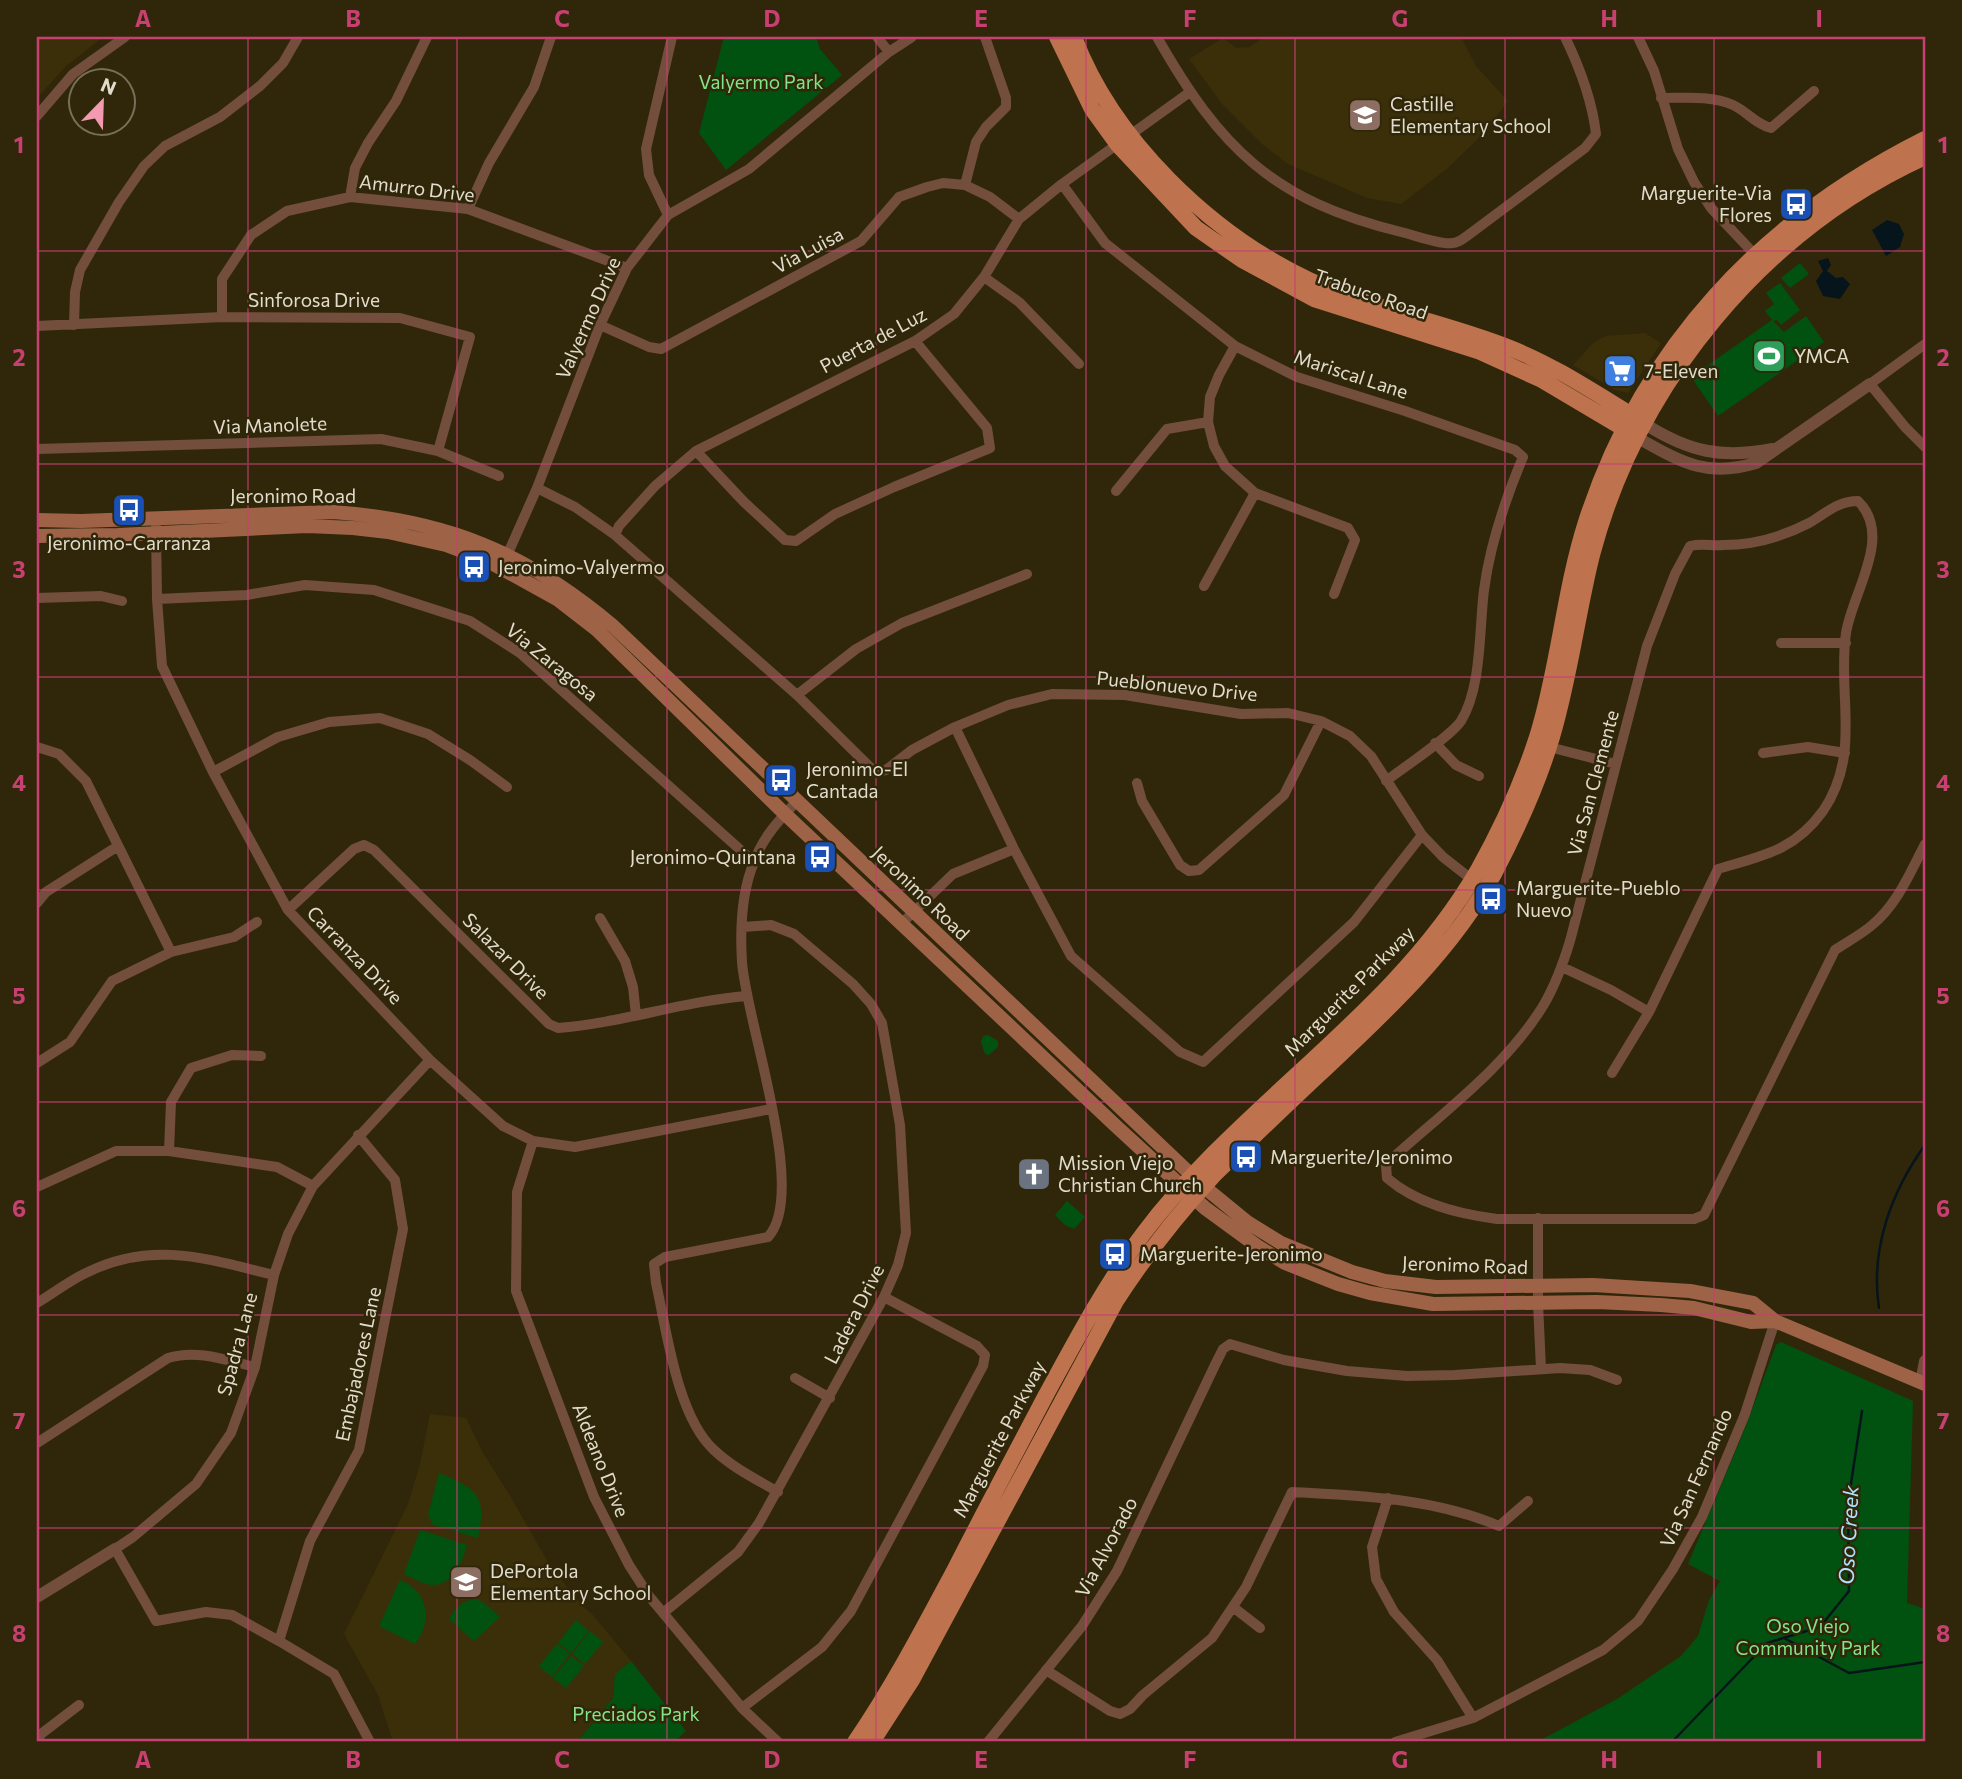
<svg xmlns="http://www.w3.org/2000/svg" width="1962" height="1779" font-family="Commissioner,sans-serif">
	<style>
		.built { fill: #3b2f09 }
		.green { fill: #015210 }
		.water { fill: #05151b }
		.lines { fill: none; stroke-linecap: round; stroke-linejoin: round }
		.stream { stroke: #05151b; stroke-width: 2.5 }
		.minor { stroke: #744e3d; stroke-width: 10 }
		.tertiary { stroke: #744e3d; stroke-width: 12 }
		.secondary { stroke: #9e6347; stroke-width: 14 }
		.primary { stroke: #bf724e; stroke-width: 16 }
		.grid { fill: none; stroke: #c83f72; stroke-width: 2; stroke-opacity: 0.55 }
		.labels { text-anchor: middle; stroke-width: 5; stroke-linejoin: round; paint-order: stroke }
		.park-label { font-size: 19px; fill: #83e587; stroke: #30270a }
		.poi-label { font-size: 19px; fill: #e2dccc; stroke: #30270a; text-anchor: start }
		.street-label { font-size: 19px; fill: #e2dccc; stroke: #30270a }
		.water-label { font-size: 21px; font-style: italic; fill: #aee3fb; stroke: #30270a }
		.neatline { fill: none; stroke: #c83f72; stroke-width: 2.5 }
		.grid-label { font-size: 23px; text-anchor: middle; font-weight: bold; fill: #c83f72 }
	</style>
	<rect width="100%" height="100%" fill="#30270a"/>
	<path class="built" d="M 37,37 L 103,37 L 66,66 L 37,98 Z
		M 1265,37 L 1461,37 L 1476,66 L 1508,101 L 1485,132 L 1448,168 L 1401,204 L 1367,198 L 1288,164 L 1262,144 L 1222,104 L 1189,59 L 1223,38 L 1236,48 L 1249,47 Z
		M 1645,333 L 1661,343 L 1628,393 L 1615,390 L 1573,365 L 1593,343 L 1606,336 Z
		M 430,1414 L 466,1418 L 483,1453 L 509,1494 L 549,1564 L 582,1606 L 592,1614 L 631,1661 L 615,1674 L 613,1698 L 577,1742 L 393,1742 L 378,1695 L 344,1634 L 408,1504 L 420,1464 Z"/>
	<path class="green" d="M 724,37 L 816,37 L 820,49 L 842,75 L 726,170 L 699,133 Z
		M 1800,263 L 1809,274 L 1790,288 L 1781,278 Z
		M 1780,283 L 1800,310 L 1781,325 L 1777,320 L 1773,321 L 1784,332 L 1806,316 L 1824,342 L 1718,416 L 1691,377 L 1772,320 L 1765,311 L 1774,304 L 1766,293 Z
		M 988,1035 L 998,1041 L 998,1047 L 989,1055 L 985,1054 L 981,1042 L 983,1036 Z
		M 1067,1201 L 1085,1217 L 1074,1229 L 1065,1225 L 1055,1215 Z
		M 1781,1342 L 1913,1401 L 1907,1603 L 1925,1609 L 1925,1742 L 1537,1742 L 1617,1699 L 1681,1656 L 1698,1636 L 1709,1600 L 1720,1581 L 1688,1564 L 1746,1426 L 1776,1345 Z
		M 439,1473 C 478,1489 487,1496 478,1538 L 433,1525 L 428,1515 Z
		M 420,1530 L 467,1545 C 463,1561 453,1586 431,1585 C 423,1584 412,1578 404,1574 Z
		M 400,1580 C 428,1591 433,1620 415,1644 L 379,1626 Z
		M 475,1599 L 483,1602 L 500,1617 L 474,1641 L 449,1619 C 455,1607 462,1601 475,1599 Z
		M 576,1620 L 589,1631 L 571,1653 L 558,1643 Z
		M 590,1631 L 603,1642 L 585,1664 L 572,1654 Z
		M 557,1644 L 570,1654 L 552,1677 L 539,1666 Z
		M 571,1656 L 584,1666 L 566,1688 L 553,1678 Z
		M 631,1661 L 686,1731 L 674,1742 L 577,1742 L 613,1698 L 615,1674 Z"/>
	<path class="water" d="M 1887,220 L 1899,224 L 1904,234 L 1900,247 L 1886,256 L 1872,230 Z
		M 1828,258 L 1831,265 L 1827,271 L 1836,278 L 1843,277 L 1850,284 L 1840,299 L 1823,296 L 1816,281 L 1823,271 L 1818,261 Z"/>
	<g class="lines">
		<path class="stream" d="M 1879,1308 C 1870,1250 1891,1192 1925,1145
			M 1784,1638 L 1849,1673 L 1925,1662
			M 1672,1742 L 1767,1643 L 1820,1627 L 1849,1591 L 1848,1503 L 1862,1411"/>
		<path class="minor" d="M 877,37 L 889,52
			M 1157,37 C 1220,148 1273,201 1401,232 C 1414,235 1441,245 1453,243 C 1458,243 1463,239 1467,236 L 1585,148 L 1596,134 C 1592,99 1580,68 1565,37
			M 1638,37 L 1654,71 L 1678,149 L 1694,182 L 1711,208 L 1758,258
			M 1661,98 C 1684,98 1711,95 1733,105 C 1748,112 1755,124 1771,128 L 1814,91
			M 37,116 L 73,74 L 125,37
			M 1062,184 L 1105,243 L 1235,346 L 1297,377 L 1405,411 L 1515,450 L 1523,457 C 1505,500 1490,544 1484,590 C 1479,629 1482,687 1461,721 C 1451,736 1403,768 1386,781
			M 965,185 L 976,142 L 986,127 L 1006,107 L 1006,98 L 985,37
			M 350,197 L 355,168 L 368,143 L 396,101 L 427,37
			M 468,209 L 489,163 L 534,87 L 551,37
			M 668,215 L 649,175 L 646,149 L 672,37
			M 984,277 L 1019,302 L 1079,364
			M 222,317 L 222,279 L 251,235 L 287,211 L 350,197 L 468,209 L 627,268
			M 74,325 L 75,292 L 80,270 L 119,202 L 144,166 L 165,146 L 220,117 L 260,86 L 283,63 L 298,37
			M 600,325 L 649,347 L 661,349 L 861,241 L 899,197 L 927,187 L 943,183 L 965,185 L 990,197 L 1019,219
			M 37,326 L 222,317 L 400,318 L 470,337 L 438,451
			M 1925,344 L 1870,384 L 1905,427 L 1925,447
			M 1235,346 L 1219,375 L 1210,397 L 1208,422 L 1214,446 L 1225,466 L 1255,493 L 1348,528 L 1355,540 L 1334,594
			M 37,449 L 381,439 L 438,451 L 499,476
			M 696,451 L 744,502 L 785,540 L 796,541 L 835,514 L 894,487 L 990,448 L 987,428 L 915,341
			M 537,488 L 575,507 L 615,535 L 797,695 L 875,772 L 886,770 L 912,750 L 955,727 L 1008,705 L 1052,694 L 1125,695 L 1241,714 L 1288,713 L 1321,721 L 1350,736 L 1371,756 L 1422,835 L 1443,857 L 1475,882
			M 1116,491 L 1167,429 L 1208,422
			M 156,527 L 157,599 L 162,666 L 213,772 L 288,910 L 430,1060 L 503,1126 L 533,1141 L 575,1147 L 771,1109
			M 615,535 L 619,526 L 655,486 L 696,451 L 915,341 L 954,314 L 984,277 L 1019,219 L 1062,184 L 1190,92
			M 505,560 L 537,488 L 600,325 L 627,268 L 668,215 L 749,169 L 889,52 L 912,37
			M 1204,586 L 1255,493
			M 37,598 L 101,596 L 122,601
			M 157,599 L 247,595 L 305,585 L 374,590 L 470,621 L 520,653 L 754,862
			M 1781,643 L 1846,643
			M 797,695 L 856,649 L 902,623 L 1027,574
			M 955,727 L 1014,849 L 1071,956 L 1180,1052 L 1203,1062 L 1354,922 L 1422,835
			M 1435,743 L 1456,765 L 1479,776
			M 37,747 L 59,754 L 86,781 L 171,952
			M 1549,747 L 1616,764
			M 1763,753 L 1808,747 L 1845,753
			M 213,772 L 278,737 L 329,722 L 380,718 L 428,734 L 470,760 L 507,787
			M 1137,783 L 1142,801 L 1180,865 L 1189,871 L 1199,870 L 1284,795 L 1321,721
			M 37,903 L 46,892 L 118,846
			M 288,910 L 354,849 L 364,845 L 374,850 L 549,1024 L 558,1028 C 622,1023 683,1001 747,996
			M 600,918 L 625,961 L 633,987 L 636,1015
			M 901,924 L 953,874 L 1014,849
			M 1562,967 L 1611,990 L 1649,1012
			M 37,1063 L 70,1042 L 112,981 L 171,952 L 234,937 L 257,922
			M 1612,1073 L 1649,1012 L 1718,869 C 1762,856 1794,851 1823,811 C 1862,754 1837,694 1846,633 C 1852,593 1894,536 1858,501 C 1838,501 1826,513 1809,523 C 1782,537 1753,545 1723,545 C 1712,546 1702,543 1690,546 L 1675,574 L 1647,646 L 1570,941 C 1563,964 1555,986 1543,1006 C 1506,1066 1446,1110 1395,1156 L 1386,1166 L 1387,1178 C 1417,1204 1458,1214 1497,1219 L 1694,1219 L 1704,1215 L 1835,950 C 1847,942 1860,935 1871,926 C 1897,905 1910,873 1925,844
			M 533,1141 L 517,1192 L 516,1291 L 594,1497 L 629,1565 L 649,1596 L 742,1708 L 778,1742
			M 169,1151 L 171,1102 L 191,1068 L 232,1055 L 261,1056
			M 37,1187 L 116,1151 L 169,1151 L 277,1167 L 313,1186
			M 1538,1218 L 1538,1303 L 1541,1369
			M 37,1303 C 54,1293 70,1280 88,1272 C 153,1240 208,1259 274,1275
			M 795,1378 L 830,1398
			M 37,1443 L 168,1358 C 197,1349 226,1360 255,1367
			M 778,1492 C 756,1479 733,1468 714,1450 C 677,1416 667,1332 656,1283 L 654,1264 L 665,1257 L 768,1237 C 809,1193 746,1022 742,962 C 740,930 742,891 754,862 C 762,838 780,819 797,801
			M 1388,1498 L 1372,1547 L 1376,1579 L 1394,1612 L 1437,1660 L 1473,1718
			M 1233,1607 L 1260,1628
			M 663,1613 L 738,1552 L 759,1523 L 884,1297 L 898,1265 L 906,1233 L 900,1125 L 882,1023 L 871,1004 L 853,984 L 794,934 L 771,925 L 743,927
			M 279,1641 L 310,1541 L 359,1450 L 403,1229 L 395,1180 L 358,1135
			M 1046,1670 L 1110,1711 L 1120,1714 L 1130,1709 L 1143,1695 L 1212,1638 L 1246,1587 L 1292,1492 C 1362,1496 1433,1498 1499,1526 L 1528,1501
			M 742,1708 L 822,1647 L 851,1611 L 983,1366 L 985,1355 L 977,1346 L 884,1297
			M 37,1742 L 41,1734 L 79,1705
			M 370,1742 L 334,1674 L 279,1641 L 232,1615 L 206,1612 L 156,1621 L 115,1549 L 133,1537 L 196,1484 L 231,1433 L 255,1367 L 274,1275 L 288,1234 L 313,1186 L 430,1060
			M 988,1742 L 1082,1626 L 1117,1571 L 1215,1365 L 1223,1349 L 1230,1344 L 1284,1360 L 1347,1371 L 1407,1376 L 1455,1375 L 1560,1368 L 1590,1370 L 1617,1380
			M 1395,1742 L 1473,1718 L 1603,1650 L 1638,1621 L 1673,1569 L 1702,1517 L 1745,1414 L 1775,1321"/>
		<path class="tertiary" d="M 1645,424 C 1689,452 1722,459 1773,449
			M 1638,438 C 1681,462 1706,478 1756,463 L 1870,384
			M 1921,1382 L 1925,1361
			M 37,1597 L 115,1549"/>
		<path class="secondary" d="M 37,520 L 81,521 L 333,512 C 446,520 525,552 612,625 L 1203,1186 L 1247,1222 L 1281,1243 L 1352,1272 L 1385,1281 L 1436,1287 L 1593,1285 L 1690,1291 L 1753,1303 L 1775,1321 L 1925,1384
			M 37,536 L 118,535 L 307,526 L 353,528 L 388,532 L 446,545 L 486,560 L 557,599 L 597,630 L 785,814 L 1117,1127 L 1205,1208 L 1257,1246 L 1285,1263 L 1338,1284 L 1370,1293 L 1433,1304 L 1597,1302 L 1661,1305 L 1694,1308 L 1751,1322 L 1775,1321"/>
		<path class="primary" d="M 1057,37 L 1092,109 L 1118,145 L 1196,228 L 1242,260 L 1314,299 L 1478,351 L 1542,380 L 1633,434
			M 1074,37 C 1113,140 1210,233 1309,280 C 1373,310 1445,322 1510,348 C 1556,366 1598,395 1640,420
			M 855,1742 C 892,1688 923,1629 954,1571 C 984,1512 1015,1454 1046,1395 C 1076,1340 1105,1285 1143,1234 C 1242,1102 1394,1015 1478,870 C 1502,827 1523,781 1538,734 C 1559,665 1564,591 1586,522 C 1642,347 1763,220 1925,139
			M 872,1742 L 912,1680 L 1116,1301 C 1145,1256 1178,1214 1214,1175 C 1251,1139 1288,1103 1326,1068 C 1388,1010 1453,949 1494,874 C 1517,830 1538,784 1552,737 C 1570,677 1577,615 1592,555 C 1638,382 1763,231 1925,157"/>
	</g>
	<path class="grid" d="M 248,37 L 248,1742M 457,37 L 457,1742M 667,37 L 667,1742M 876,37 L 876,1742M 1086,37 L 1086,1742M 1295,37 L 1295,1742M 1505,37 L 1505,1742M 1714,37 L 1714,1742M 37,251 L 1925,251M 37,464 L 1925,464M 37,677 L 1925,677M 37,890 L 1925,890M 37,1102 L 1925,1102M 37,1315 L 1925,1315M 37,1528 L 1925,1528"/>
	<defs>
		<g id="school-square" transform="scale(1.75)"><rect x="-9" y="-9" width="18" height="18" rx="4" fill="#8d6e63" stroke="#30270a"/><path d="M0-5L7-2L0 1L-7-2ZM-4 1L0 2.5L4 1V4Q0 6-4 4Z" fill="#fff"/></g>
		<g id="bus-square" transform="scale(1.75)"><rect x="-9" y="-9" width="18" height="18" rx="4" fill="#1a4fb4" stroke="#30270a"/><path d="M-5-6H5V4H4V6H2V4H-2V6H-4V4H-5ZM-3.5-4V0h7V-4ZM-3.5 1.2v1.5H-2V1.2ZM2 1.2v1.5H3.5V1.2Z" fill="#fff"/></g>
		<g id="stadium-square" transform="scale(1.75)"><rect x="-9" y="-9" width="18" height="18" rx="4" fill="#2e9e5b" stroke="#30270a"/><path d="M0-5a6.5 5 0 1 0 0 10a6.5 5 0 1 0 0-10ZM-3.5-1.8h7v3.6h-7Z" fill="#fff"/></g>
		<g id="supermarket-square" transform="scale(1.75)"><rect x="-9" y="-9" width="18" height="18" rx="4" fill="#3f7fe0" stroke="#30270a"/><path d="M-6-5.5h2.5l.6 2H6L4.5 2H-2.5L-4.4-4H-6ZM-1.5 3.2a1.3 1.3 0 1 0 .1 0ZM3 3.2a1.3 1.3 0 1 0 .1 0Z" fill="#fff"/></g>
		<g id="church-square" transform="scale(1.75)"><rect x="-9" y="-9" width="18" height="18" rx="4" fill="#6b7280" stroke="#30270a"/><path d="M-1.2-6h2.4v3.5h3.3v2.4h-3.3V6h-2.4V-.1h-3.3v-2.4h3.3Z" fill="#fff"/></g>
	</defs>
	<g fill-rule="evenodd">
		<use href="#school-square" x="1365" y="115"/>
		<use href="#bus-square" x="1796" y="204"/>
		<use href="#stadium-square" x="1769" y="356"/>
		<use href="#supermarket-square" x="1620" y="371"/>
		<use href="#bus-square" x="129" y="510"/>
		<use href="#bus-square" x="474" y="567"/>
		<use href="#bus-square" x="781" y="780"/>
		<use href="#bus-square" x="820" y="857"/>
		<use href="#bus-square" x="1491" y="899"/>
		<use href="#bus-square" x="1246" y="1157"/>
		<use href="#church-square" x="1034" y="1174"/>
		<use href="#bus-square" x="1115" y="1254"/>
		<use href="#school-square" x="466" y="1582"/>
	</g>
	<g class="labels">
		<g class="park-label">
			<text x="761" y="89">Valyermo Park</text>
			<text x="1808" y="1633">Oso Viejo<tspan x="1808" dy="22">Community Park</tspan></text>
			<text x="636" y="1721">Preciados Park</text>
		</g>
		<g class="poi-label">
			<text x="1390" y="111">Castille<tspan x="1390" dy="22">Elementary School</tspan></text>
			<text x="1772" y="200" text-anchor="end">Marguerite-Via<tspan x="1772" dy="22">Flores</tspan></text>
			<text x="1794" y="363">YMCA</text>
			<text x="1644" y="378">7-Eleven</text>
			<text x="129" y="550" text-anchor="middle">Jeronimo-Carranza</text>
			<text x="498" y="574">Jeronimo-Valyermo</text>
			<text x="806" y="776">Jeronimo-El<tspan x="806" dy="22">Cantada</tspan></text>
			<text x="796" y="864" text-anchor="end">Jeronimo-Quintana</text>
			<text x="1516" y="895">Marguerite-Pueblo<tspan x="1516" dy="22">Nuevo</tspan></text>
			<text x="1270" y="1164">Marguerite/Jeronimo</text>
			<text x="1058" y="1170">Mission Viejo<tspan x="1058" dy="22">Christian Church</tspan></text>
			<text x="1140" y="1261">Marguerite-Jeronimo</text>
			<text x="490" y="1578">DePortola<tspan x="490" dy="22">Elementary School</tspan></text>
		</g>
		<g class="street-label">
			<text transform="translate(417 188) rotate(7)" y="7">Amurro Drive</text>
			<text transform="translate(808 250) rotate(-28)" y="7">Via Luisa</text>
			<text transform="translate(1371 294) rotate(19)" y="7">Trabuco Road</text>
			<text x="314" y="307">Sinforosa Drive</text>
			<text transform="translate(588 318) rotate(-66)" y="7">Valyermo Drive</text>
			<text transform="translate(873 340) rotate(-28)" y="7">Puerta de Luz</text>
			<text transform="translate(1351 374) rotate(18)" y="7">Mariscal Lane</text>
			<text transform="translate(270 425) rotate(-2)" y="7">Via Manolete</text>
			<text x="293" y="503">Jeronimo Road</text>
			<text transform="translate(552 662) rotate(39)" y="7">Via Zaragosa</text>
			<text transform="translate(1177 686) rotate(6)" y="7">Pueblonuevo Drive</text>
			<text transform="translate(1593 783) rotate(-75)" y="7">Via San Clemente</text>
			<text transform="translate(921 893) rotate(44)" y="7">Jeronimo Road</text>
			<text transform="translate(355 955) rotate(46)" y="7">Carranza Drive</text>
			<text transform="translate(506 956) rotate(45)" y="7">Salazar Drive</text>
			<text transform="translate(1349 991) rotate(-45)" y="7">Marguerite Parkway</text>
			<text transform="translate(1465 1265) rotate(2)" y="7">Jeronimo Road</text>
			<text transform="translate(854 1314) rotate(-63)" y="7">Ladera Drive</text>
			<text transform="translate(237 1344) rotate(-75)" y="7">Spadra Lane</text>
			<text transform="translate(358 1364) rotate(-78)" y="7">Embajadores Lane</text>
			<text transform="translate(999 1439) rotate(-62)" y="7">Marguerite Parkway</text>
			<text transform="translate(601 1460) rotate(68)" y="7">Aldeano Drive</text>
			<text transform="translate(1696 1478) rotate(-66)" y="7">Via San Fernando</text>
			<text transform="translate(1106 1547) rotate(-62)" y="7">Via Alvorado</text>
		</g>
		<g class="water-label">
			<text transform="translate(1849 1535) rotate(-87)" y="7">Oso Creek</text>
		</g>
	</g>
	<rect width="1962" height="1779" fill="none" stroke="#30270a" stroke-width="77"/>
	<g transform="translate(102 102) rotate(23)"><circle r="33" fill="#30270a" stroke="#776f58" stroke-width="2"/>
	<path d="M0-5L12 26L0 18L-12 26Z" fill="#f29ab0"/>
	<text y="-10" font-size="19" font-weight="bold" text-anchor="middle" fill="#e2dccc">N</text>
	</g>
	<rect x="38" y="38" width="1886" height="1702" class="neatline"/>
	<g class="grid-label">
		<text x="143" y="27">A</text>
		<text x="353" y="27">B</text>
		<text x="562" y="27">C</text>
		<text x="772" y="27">D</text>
		<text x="981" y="27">E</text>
		<text x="1190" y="27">F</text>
		<text x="1400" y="27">G</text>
		<text x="1609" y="27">H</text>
		<text x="1819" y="27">I</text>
		<text x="19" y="153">1</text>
		<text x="1943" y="153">1</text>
		<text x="19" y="366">2</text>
		<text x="1943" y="366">2</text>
		<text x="19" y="578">3</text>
		<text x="1943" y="578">3</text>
		<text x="19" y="791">4</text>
		<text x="1943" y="791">4</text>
		<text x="19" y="1004">5</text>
		<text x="1943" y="1004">5</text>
		<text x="19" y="1217">6</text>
		<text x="1943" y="1217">6</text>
		<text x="19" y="1429">7</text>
		<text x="1943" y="1429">7</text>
		<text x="19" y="1642">8</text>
		<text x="1943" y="1642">8</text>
		<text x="143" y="1768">A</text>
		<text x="353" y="1768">B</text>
		<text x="562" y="1768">C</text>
		<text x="772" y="1768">D</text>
		<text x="981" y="1768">E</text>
		<text x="1190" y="1768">F</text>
		<text x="1400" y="1768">G</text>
		<text x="1609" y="1768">H</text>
		<text x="1819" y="1768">I</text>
	</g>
</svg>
